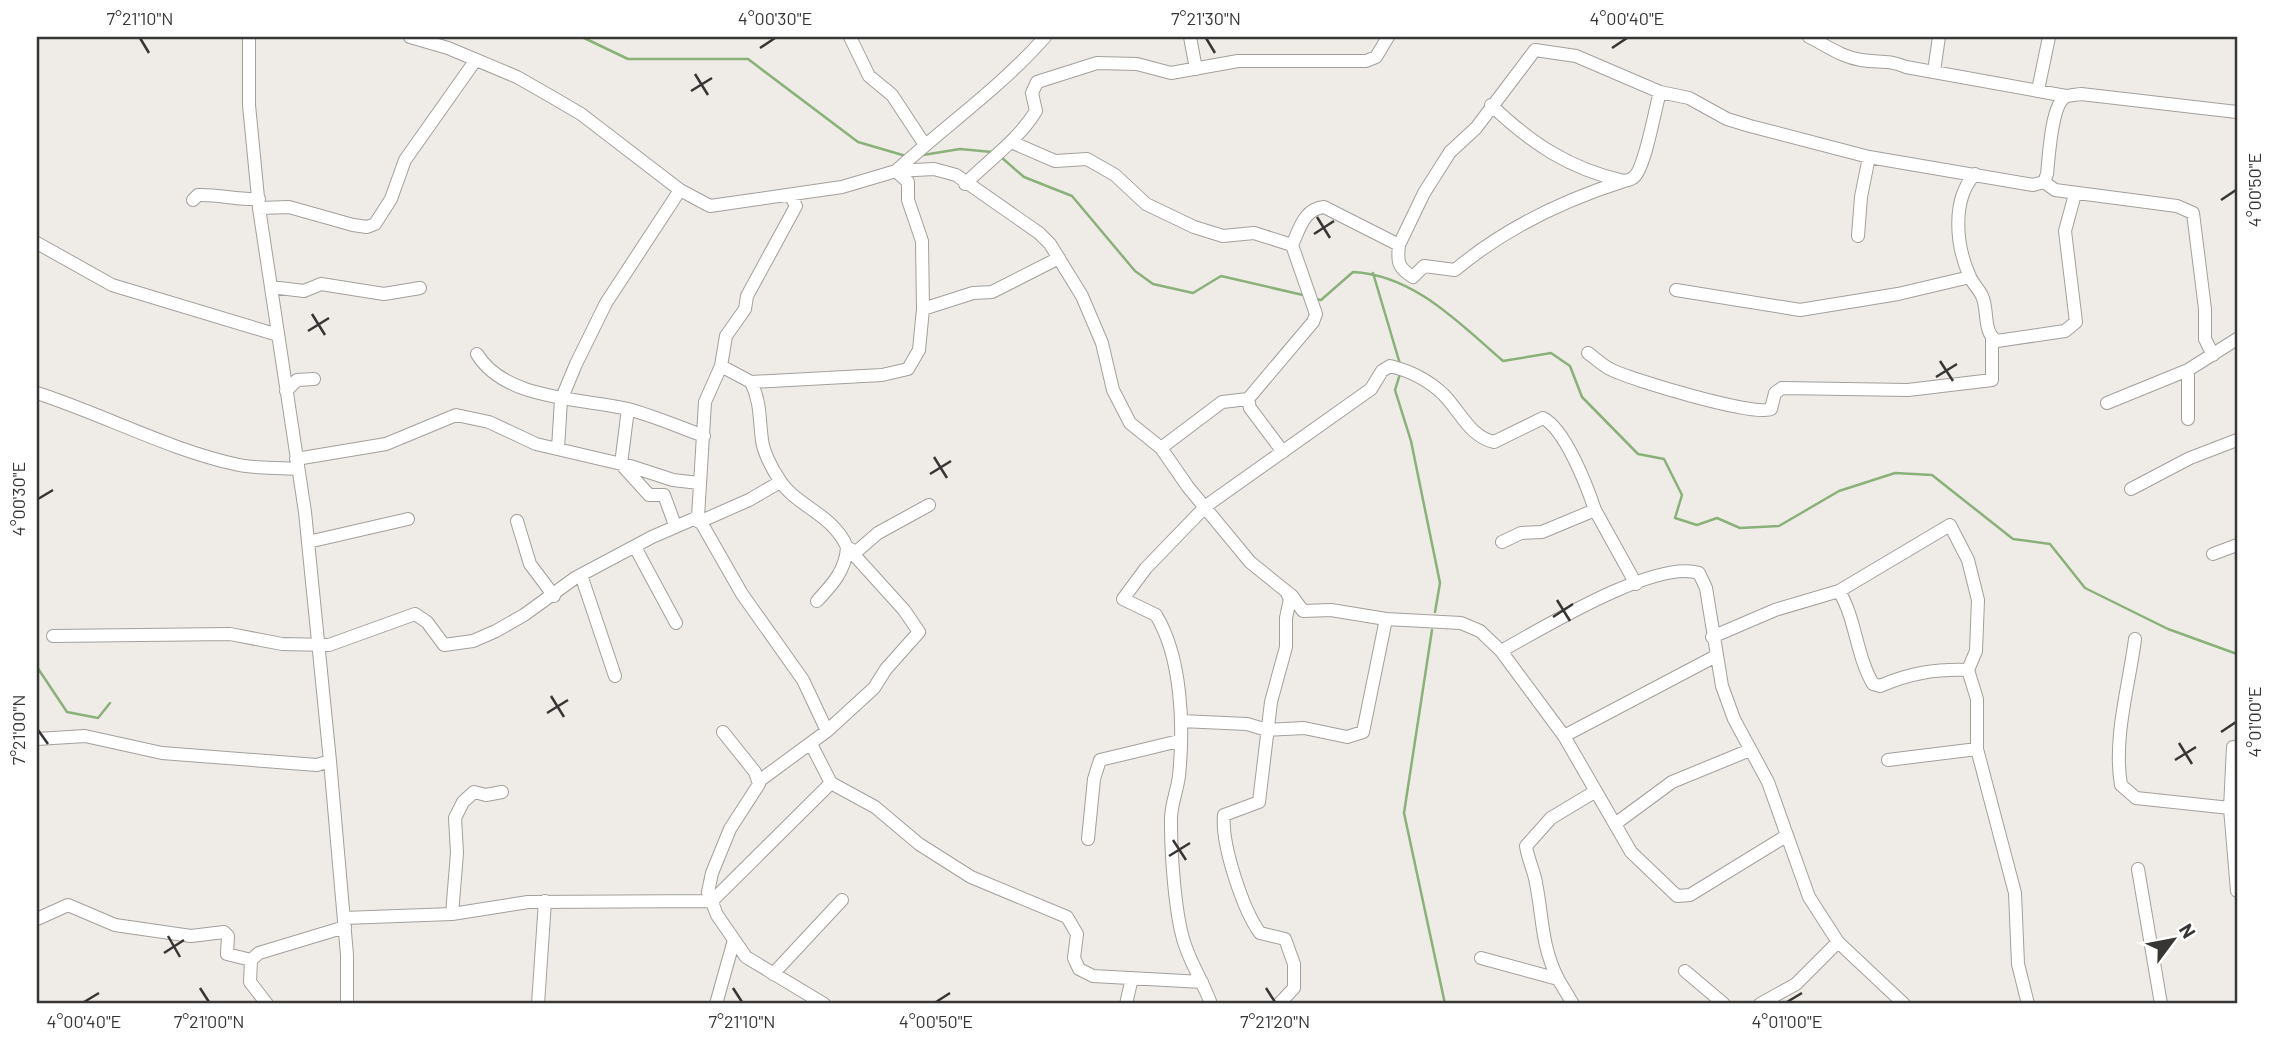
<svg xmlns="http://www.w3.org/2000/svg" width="2274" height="1041" font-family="Barlow,sans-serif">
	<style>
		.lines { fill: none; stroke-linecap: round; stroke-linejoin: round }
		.stream { stroke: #8ab179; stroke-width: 2.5 }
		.minor-casing { stroke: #a3a09b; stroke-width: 14 }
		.minor { stroke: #fff; stroke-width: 12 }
		.ticks { fill: none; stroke: #373634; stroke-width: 2.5 }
		.neatline { fill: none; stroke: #373634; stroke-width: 2.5 }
		.ticks-label { font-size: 18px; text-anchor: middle; fill: #373634 }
	</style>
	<rect width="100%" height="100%" fill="#efece7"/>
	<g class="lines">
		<path class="stream" d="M 582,37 L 628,59 L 748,59 L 858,142 L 906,156
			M 923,155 L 960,149 L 992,152
			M 1001,157 L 1024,177 L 1072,196 L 1135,271 L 1153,284 L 1193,293 L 1221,276 L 1303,295
			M 1373,273 L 1400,364
			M 1316,299 L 1321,300 L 1353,272 C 1414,275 1459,323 1503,361 L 1551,353 L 1570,366 L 1582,397 L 1638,454 L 1664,459 L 1682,495 L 1675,518 L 1697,525 L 1717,518 L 1740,528 L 1779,526 L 1839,491 L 1895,473 L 1932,475 L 2013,539 L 2050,544 L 2085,588 L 2168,629 L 2237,654
			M 1400,374 L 1395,390 L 1411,441 L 1440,583 L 1435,612
			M 1432,630 L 1404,813 L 1445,1004
			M 37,667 L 67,712 L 98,718 L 110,703"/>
		<g class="minor-casing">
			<path id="minor" d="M 249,37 L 249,105 L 259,208 L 305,512 L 330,761 L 347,955 L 347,1004
				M 410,37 L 448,48 L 517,77 L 552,97 L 581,114 L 680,190 L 710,206 L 842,187 L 896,171 L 934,169 L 956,175 L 1039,233 L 1050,244 L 1082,296 L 1102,343 L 1113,390 L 1130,423 L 1161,448 L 1188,487 L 1250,562 L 1292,596 L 1303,611 L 1331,610 L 1386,619 L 1461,623 L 1480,631 L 1501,651 C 1543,628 1655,559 1699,573 L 1706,588 L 1722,686 L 1734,719 L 1768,782 L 1809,897 L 1838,942 L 1904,1004
				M 850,37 L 869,76 L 892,95 L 925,145
				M 1190,37 L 1196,69
				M 1809,37 C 1826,45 1841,57 1861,60 C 1880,63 1886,59 1906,67 L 2066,96
				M 1934,71 L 1939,37
				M 2038,90 L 2049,37
				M 1491,105 C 1531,143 1569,169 1624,181 C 1627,180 1631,180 1634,177 C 1645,168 1655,109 1660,92
				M 1011,142 L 1055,161 L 1087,159 L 1115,175 L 1146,204 L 1194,227 L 1223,236 L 1254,233 L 1292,245
				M 1975,174 C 1951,200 1956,246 1970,277 C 1973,284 1979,289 1982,296 C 1989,310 1982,332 1997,341 L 2065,331 L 2076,322 L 2065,231 L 2075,194
				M 2044,182 L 2055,190 L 2177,206 L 2193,213 L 2205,309 L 2205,339 L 2213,355
				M 965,184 C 989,160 1018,140 1036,111 L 1032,93 L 1037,82 L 1097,63 L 1137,64 L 1171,73 L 1238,61 L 1366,61 L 1376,57 L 1388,37
				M 193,200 L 198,195 C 218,194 237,200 259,199
				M 259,208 L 289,207 L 353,225 L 367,227 L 375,224 L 391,199 L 405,160 L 475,61
				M 1858,236 L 1861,197 L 1869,157
				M 37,243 L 112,285 L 278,335
				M 1399,245 C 1397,262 1398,268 1413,277 L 1424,266 L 1455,270 C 1505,228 1561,201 1624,181
				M 271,287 L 304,291 L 321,284 L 384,294 L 420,288
				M 1676,290 L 1800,310 L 1898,294 L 1970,277
				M 923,309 L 973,293 L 992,292 L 1059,258
				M 1588,353 C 1595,358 1602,365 1610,369 C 1628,379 1759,418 1771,409 L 1775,393 L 1782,388 L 1908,390 L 1992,380 L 1992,338
				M 477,354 C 505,400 580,398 628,409 C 654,416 679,427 704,436
				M 721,366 L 751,382 C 761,403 759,418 762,440 C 763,451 772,469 779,479 C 795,506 832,513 847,547 C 846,570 832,585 817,601
				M 751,382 L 882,375 L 908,369 L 919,350 L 923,309 L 922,241 L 908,200 L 908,182 L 896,171 C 945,126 1001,87 1045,37
				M 286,391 L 297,380 L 314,379
				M 37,393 C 105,415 169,450 239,465 C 258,469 279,467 298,469
				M 1248,399 L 1250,408 L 1283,452
				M 2107,403 L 2188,370
				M 628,409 L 621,464 L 649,495 L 664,495 L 675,525
				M 2188,419 L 2188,370 L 2237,339
				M 558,448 L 561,400 L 576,364 L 606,303 L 680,190
				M 1161,448 L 1222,402 L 1248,399 L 1313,322 L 1316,314 L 1292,245 C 1300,228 1304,209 1324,207 L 1399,245 L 1424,193 L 1450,152 L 1476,128 L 1535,50 L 1576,56 L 1660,92 L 1689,98 L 1727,119 L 1750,126 L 1869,157 L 2033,185 L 2044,182 L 2047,174 C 2049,157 2051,106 2065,97 C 2069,95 2076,95 2081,94 L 2237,112
				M 296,459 L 386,444 L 456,415 L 489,422 L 536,444 L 630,466 L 673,480 L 699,483
				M 2131,489 L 2190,458 L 2237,440
				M 517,521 L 530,564 L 554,596
				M 699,522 L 749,500 L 780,482
				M 308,542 L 408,519
				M 1502,542 L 1521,533 L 1542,532 L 1595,510 L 1636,584
				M 635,547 L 676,623
				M 847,547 L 856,552 L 878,533 L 929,505
				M 2213,554 L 2237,545
				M 581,575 L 615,676
				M 1839,591 C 1856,619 1856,655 1873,684 L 1880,686 C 1910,673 1935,669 1968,670
				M 53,636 L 230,634 L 282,644 L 329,645 L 415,614 L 427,622 L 444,645 L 473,641 L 496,631 L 524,615 L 575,578 L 652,537 L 698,517
				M 1712,637 L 1775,610 L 1839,591 L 1950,525 L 1968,560 L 1978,600 L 1976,651 L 1968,670 L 1977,699 L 1977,749 L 2015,893 L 2018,964 L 2028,1004
				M 2135,639 C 2129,686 2113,738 2121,785 L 2136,798 L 2230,808 L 2237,891
				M 1501,651 L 1564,736 L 1631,852 L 1677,896 L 1690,895 L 1786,836
				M 1181,721 L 1247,724 L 1267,730 L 1304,728 L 1347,737 L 1363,732 L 1386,619
				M 827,731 L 874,688 L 886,669 L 919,632 L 904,610 L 847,547
				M 723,732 L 755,772 L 759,784 L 730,829 L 712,873 L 708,892 L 717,915 L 746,957 L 824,1004
				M 1564,736 L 1714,657
				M 37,739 L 85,736 L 162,753 L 317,765 L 330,761
				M 811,744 L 831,783
				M 1888,760 L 1977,749
				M 759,781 L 827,731 L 803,680 L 742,594 L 698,517 L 705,402 L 721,366 L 726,336 L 745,309 L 747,296 L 796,206 L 790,195
				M 2230,808 L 2233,747
				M 1615,824 L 1672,782 L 1750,750
				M 1088,839 L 1094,779 L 1100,760 L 1179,741
				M 2138,869 L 2161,1004
				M 452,914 L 457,853 L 455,818 L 463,802 L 474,792 L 486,795 L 502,792
				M 344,918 L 452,914 L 528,902 L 712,901 L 831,783 L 875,807 L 919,844 L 971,877 L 1067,917 L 1077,934 L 1074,958 L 1079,969 L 1093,976 L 1202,982
				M 37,919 L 68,905 L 115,925 L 191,936 L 224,932 L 228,936 L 227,954 L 251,960
				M 1481,958 L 1558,979 L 1573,1004
				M 1685,971 L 1724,1004
				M 773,974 L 842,900
				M 1558,979 C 1541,945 1543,918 1536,883 C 1534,870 1528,860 1526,846 L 1551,818 L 1596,791
				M 267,1004 L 250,982 L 251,960 L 259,953 L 345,927
				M 538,1004 L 545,901
				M 716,1004 L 734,940
				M 1126,1004 L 1132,978
				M 1211,1004 C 1204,984 1192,966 1185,945 C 1175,917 1171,854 1171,823 C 1170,806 1177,792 1179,776 C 1184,726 1182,658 1156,615 L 1123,599 L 1146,568 L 1206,506 L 1371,389 L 1382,371 L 1390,366 C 1411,371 1427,379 1443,394 C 1460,411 1469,436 1494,442 L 1543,418 C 1565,429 1587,486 1595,510
				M 1279,1004 L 1294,988 L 1294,964 L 1285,939 L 1260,933 C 1243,910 1221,844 1224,815 L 1259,802 L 1271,702 L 1286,647 L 1286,618 L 1290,599 L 1286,591
				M 1760,1004 L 1796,984 L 1838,942"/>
		</g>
		<use href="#minor" class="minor"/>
	</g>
	<path class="ticks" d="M 140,38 L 149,53M 1206,38 L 1215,53M 760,48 L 775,38M 1612,48 L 1627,38M 695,74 L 708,95M 691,91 L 712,78M 2221,200 L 2236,190M 1317,217 L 1330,238M 1314,234 L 1334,221M 312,314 L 325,335M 308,331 L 329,318M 1940,361 L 1953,381M 1936,377 L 1957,364M 934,457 L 947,478M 930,474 L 951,461M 38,499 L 53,490M 1557,600 L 1570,621M 1553,617 L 1573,604M 551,696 L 564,717M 547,713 L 568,700M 38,730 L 48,744M 2221,732 L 2236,722M 2179,743 L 2192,764M 2175,760 L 2196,747M 1173,840 L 1186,860M 1169,856 L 1190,843M 168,936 L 180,957M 164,953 L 184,940M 200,988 L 209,1002M 733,988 L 742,1002M 1266,988 L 1275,1002M 84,1002 L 99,993M 936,1002 L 950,993M 1787,1002 L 1802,993"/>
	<rect width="2274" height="1041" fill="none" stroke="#ffffff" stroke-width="77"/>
	<g transform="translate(2173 940) rotate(58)" stroke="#ffffff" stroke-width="5" paint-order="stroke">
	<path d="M0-5L12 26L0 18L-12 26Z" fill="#373634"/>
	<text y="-10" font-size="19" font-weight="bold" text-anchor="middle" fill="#373634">N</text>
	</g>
	<rect x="38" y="38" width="2198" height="964" class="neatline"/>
	<g class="ticks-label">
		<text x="140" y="25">7°21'10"N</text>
		<text x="775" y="25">4°00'30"E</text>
		<text x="1206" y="25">7°21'30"N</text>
		<text x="1627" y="25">4°00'40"E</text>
		<text transform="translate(2255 190) rotate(-90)" y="6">4°00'50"E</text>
		<text transform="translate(19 499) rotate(-90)" y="6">4°00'30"E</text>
		<text transform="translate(2255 722) rotate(-90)" y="6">4°01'00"E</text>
		<text transform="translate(19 730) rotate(-90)" y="6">7°21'00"N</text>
		<text x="84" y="1028">4°00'40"E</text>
		<text x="209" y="1028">7°21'00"N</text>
		<text x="742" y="1028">7°21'10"N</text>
		<text x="936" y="1028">4°00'50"E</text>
		<text x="1275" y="1028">7°21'20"N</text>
		<text x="1787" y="1028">4°01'00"E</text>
	</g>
</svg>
